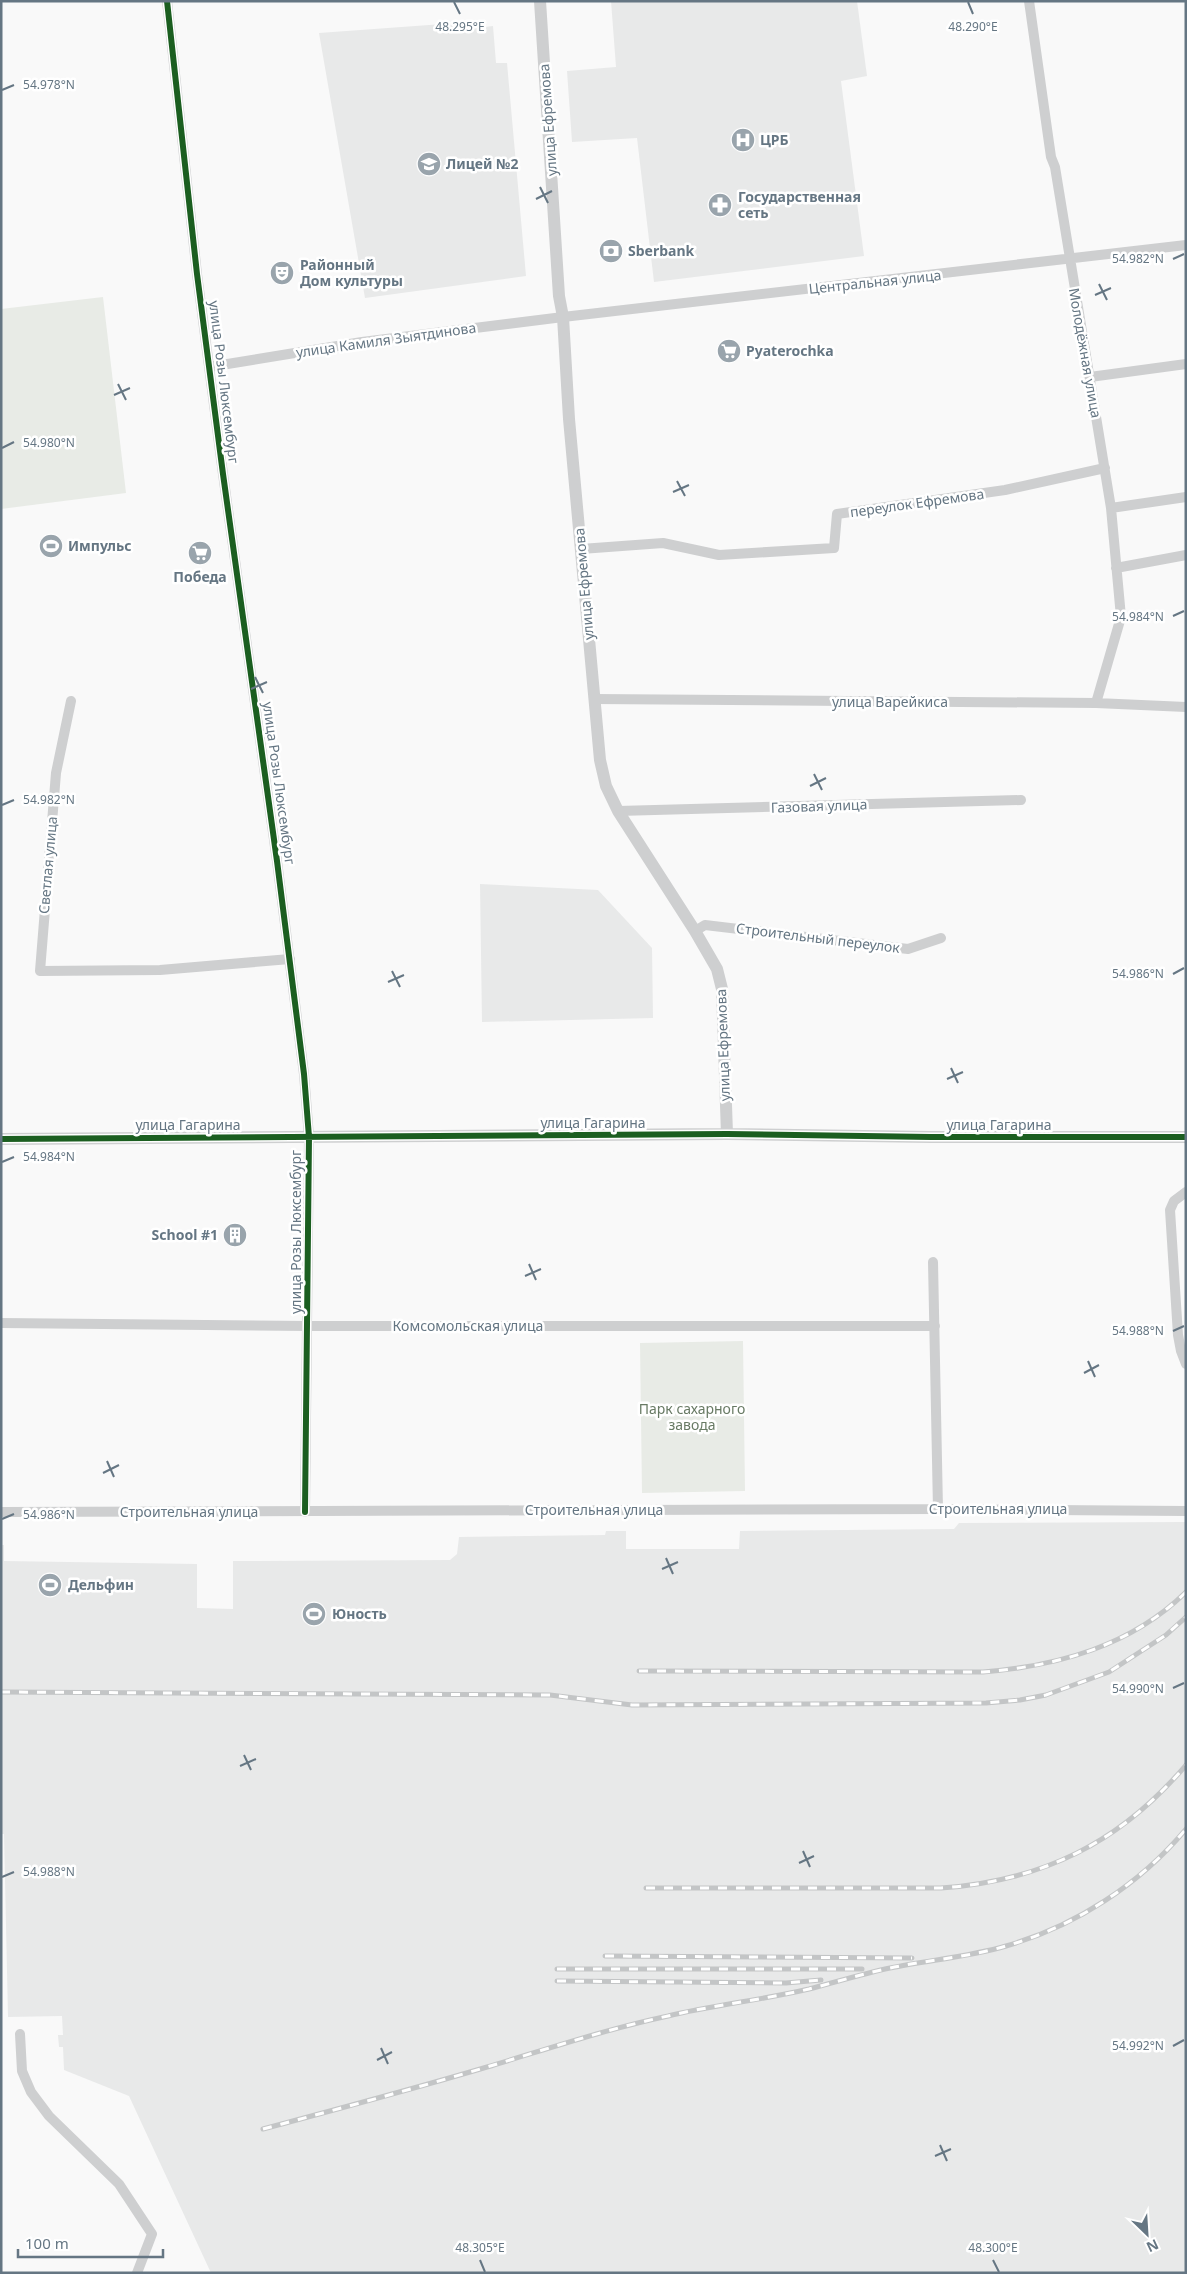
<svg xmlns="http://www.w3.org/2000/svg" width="1187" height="2274" font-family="'Noto Sans',sans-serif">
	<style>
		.built { fill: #e8e9e9 }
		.green { fill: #e8ebe6 }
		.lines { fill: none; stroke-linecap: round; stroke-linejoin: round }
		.minor { stroke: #cecfd0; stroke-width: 10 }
		.tertiary { stroke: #cecfd0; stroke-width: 12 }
		.rail-casing { stroke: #c3c5c6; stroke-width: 5 }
		.rail { stroke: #fff; stroke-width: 3; stroke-dasharray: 9; stroke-linecap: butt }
		.cycleway-casing { stroke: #fff; stroke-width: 9 }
		.cycleway { stroke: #1b5e20; stroke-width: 6 }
		.ticks { fill: none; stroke: #657683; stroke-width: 2 }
		.labels { text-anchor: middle; stroke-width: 5; stroke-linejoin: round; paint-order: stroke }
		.street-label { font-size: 14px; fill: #657683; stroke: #fff }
		.poi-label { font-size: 14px; font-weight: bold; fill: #657683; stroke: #fff; text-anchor: start }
		.park-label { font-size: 14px; fill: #687a64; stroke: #fff }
		.ticks-label { font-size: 12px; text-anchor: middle; fill: #657683; stroke: #fff; stroke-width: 5; stroke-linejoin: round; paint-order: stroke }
	</style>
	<rect width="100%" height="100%" fill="#f9f9f9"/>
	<path class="built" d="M 611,1 L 857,1 L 867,76 L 841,81 L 864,256 L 654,282 L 637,138 L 572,142 L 567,71 L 616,67 Z
		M 484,21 L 485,27 L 493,26 L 496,63 L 507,63 L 526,276 L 365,298 L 319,33 Z
		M 480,884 L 598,890 L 652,948 L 653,1018 L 482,1022 Z
		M 1186,1522 L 1186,2273 L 211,2273 L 129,2096 L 64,2070 L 63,2047 L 59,2047 L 58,2035 L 63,2035 L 62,2016 L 8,2017 L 4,1834 L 1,1834 L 1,1545 L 4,1545 L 4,1561 L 197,1564 L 197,1608 L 233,1609 L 233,1561 L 450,1560 L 457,1554 L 459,1537 L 605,1535 L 606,1531 L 626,1531 L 626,1549 L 739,1549 L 740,1531 L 954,1529 L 959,1523 Z"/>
	<path class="green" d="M 103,297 L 126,493 L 1,509 L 1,309 Z
		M 743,1341 L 745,1491 L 642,1493 L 640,1343 Z"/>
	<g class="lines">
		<path class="minor" d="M 167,1 L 197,274 L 223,474 L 277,861 L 304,1074 L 309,1137 L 305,1512
			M 1029,1 L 1051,157 L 1055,167 L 1111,508 L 1121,617 L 1096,703
			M 209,367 L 362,342 L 563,317 L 1186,245
			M 1090,377 L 1186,364
			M 1111,508 L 1186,497
			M 581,549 L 663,543 L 719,555 L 834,548 L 837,514 L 1005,490 L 1105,468
			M 1116,568 L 1186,555
			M 594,699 L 1096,703 L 1186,707
			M 71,701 L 56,773 L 40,971 L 160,970 L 290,959
			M 618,811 L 1021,800
			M 695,931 L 705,925 L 908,949 L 941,938
			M 1186,1192 L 1174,1201 L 1170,1210 L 1178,1335 L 1181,1351 L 1186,1364
			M 933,1262 L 938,1509
			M 1,1323 L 308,1326 L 935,1326
			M 1,1512 L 938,1509 L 1186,1511
			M 20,2034 L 22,2071 L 31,2092 L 49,2116 L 119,2184 L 152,2234 L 137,2273"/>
		<path class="tertiary" d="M 540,1 L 559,296 L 563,317 L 569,419 L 600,760 L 606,786 L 618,811 L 695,931 L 717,969 L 722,989 L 727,1134
			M 1,1139 L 727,1134 L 931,1137 L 1186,1137"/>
		<g class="rail-casing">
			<path id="rail" d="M 639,1671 L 983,1672 C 1058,1666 1131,1646 1186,1592
				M 1,1692 L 550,1695 L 632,1705 L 986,1703 L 1020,1700 L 1046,1695 L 1109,1672 L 1166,1635 L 1186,1617
				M 646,1888 L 941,1888 C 1042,1881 1120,1843 1186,1765
				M 605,1956 L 912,1958
				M 557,1969 L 862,1969
				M 557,1981 L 786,1983 L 821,1980
				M 263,2129 C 338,2109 413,2089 487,2067 C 547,2049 607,2029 668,2016 C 714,2005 762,2000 809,1989 C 836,1982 862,1974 890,1968 C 928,1960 969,1957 1006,1946 C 1076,1926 1140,1884 1186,1829"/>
		</g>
		<use href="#rail" class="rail"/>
		<g class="cycleway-casing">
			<path id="cycleway" d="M 167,1 L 197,274 L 223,474 L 277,861 L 304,1074 L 309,1137 L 305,1512
				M 1,1139 L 727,1134 L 931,1137 L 1186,1137"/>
		</g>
		<use href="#cycleway" class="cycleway"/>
	</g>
	<path class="ticks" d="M 454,2 L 460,14M 968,2 L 973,14M 2,90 L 14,85M 540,187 L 548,203M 536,199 L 552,191M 1173,259 L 1184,254M 1099,284 L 1107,300M 1095,295 L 1111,288M 118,384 L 126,400M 114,395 L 130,388M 2,448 L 14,442M 677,481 L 685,496M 673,492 L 689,485M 1173,616 L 1184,611M 255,677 L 263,693M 251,689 L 267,682M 814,774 L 822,790M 810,786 L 826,778M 2,805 L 14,800M 392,971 L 400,987M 1173,974 L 1184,968M 388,982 L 404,975M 951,1068 L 958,1083M 947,1079 L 963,1072M 2,1162 L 14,1157M 529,1264 L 536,1280M 525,1276 L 541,1269M 1173,1331 L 1184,1326M 1088,1361 L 1095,1377M 1084,1373 L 1099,1365M 107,1461 L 114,1477M 103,1473 L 119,1465M 2,1519 L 14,1514M 666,1558 L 673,1574M 662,1569 L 678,1562M 1173,1688 L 1184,1683M 244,1755 L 251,1770M 240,1766 L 256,1759M 803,1851 L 810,1867M 799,1863 L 814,1856M 2,1877 L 14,1872M 1173,2046 L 1184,2040M 381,2048 L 388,2064M 377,2060 L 392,2052M 940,2145 L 947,2161M 935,2156 L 951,2149M 480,2260 L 485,2272M 993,2260 L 999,2272"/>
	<defs>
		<g id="hospital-disc" transform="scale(1.25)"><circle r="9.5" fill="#99a4ac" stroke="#fff"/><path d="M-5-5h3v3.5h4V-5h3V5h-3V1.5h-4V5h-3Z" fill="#fff"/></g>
		<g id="school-disc" transform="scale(1.25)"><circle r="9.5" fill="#99a4ac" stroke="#fff"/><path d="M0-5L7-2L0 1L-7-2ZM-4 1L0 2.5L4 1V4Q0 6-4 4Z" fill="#fff"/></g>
		<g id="pharmacy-disc" transform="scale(1.25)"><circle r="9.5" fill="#99a4ac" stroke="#fff"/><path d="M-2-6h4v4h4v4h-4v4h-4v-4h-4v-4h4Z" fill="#fff"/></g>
		<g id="bank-disc" transform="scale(1.25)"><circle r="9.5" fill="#99a4ac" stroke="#fff"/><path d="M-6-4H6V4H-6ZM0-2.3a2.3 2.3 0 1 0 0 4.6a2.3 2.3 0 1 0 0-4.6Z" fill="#fff"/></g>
		<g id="theatre-disc" transform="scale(1.25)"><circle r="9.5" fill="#99a4ac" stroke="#fff"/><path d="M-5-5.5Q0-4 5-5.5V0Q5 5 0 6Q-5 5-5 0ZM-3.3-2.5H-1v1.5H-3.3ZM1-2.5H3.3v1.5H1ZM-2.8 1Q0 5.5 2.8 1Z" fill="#fff"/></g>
		<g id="supermarket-disc" transform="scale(1.25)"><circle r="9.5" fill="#99a4ac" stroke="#fff"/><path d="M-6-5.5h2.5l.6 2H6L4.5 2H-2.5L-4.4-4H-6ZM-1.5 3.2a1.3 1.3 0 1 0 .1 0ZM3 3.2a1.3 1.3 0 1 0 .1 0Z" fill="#fff"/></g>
		<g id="stadium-disc" transform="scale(1.25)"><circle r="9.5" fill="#99a4ac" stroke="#fff"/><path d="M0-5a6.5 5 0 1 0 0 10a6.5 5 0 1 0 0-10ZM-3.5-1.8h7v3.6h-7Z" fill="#fff"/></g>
		<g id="building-disc" transform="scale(1.25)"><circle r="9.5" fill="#99a4ac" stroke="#fff"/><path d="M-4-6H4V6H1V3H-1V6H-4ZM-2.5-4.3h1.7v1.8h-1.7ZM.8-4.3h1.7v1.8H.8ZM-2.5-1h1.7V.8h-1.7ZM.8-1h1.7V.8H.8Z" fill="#fff"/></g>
	</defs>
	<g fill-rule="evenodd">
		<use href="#hospital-disc" x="743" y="140"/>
		<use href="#school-disc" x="429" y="164"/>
		<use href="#pharmacy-disc" x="720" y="205"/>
		<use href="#bank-disc" x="611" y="251"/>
		<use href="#theatre-disc" x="282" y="273"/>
		<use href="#supermarket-disc" x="729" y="351"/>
		<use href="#stadium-disc" x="51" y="546"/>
		<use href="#supermarket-disc" x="200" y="553"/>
		<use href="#building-disc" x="235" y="1235"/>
		<use href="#stadium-disc" x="50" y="1585"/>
		<use href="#stadium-disc" x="314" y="1614"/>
	</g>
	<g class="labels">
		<g class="street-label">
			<text transform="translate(548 120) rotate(-94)" y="5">улица Ефремова</text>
			<text transform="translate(875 282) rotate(-6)" y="5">Центральная улица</text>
			<text transform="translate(386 340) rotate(-8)" y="5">улица Камиля Зыятдинова</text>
			<text transform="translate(1085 353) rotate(80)" y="5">Молодёжная улица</text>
			<text transform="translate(224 382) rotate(83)" y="5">улица Розы Люксембург</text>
			<text transform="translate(917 503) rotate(-8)" y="5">переулок Ефремова</text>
			<text transform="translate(584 584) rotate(-95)" y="5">улица Ефремова</text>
			<text x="890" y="707">улица Варейкиса</text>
			<text transform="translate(279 783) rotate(82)" y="5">улица Розы Люксембург</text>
			<text transform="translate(819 806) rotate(-2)" y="5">Газовая улица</text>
			<text transform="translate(48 865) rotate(-85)" y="5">Светлая улица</text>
			<text transform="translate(818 938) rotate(7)" y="5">Строительный переулок</text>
			<text transform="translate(723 1045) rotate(-92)" y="5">улица Ефремова</text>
			<text x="593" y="1128">улица Гагарина</text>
			<text x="188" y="1130">улица Гагарина</text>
			<text x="999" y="1130">улица Гагарина</text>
			<text transform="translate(296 1232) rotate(-90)" y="5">улица Розы Люксембург</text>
			<text x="468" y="1331">Комсомольская улица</text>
			<text x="998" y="1514">Строительная улица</text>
			<text x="594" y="1515">Строительная улица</text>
			<text x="189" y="1517">Строительная улица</text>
		</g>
		<g class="poi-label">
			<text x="760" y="145">ЦРБ</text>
			<text x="446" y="169">Лицей №2</text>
			<text x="738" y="202">Государственная<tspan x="738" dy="16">сеть</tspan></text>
			<text x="628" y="256">Sberbank</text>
			<text x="300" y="270">Районный<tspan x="300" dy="16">Дом культуры</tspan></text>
			<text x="746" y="356">Pyaterochka</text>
			<text x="68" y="551">Импульс</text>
			<text x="200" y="582" text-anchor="middle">Победа</text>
			<text x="218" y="1240" text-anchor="end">School #1</text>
			<text x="68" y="1590">Дельфин</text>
			<text x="332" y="1619">Юность</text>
		</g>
		<g class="park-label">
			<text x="692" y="1414">Парк сахарного<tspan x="692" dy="16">завода</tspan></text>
		</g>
	</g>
	<g class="ticks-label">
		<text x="460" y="31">48.295°E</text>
		<text x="973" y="31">48.290°E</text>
		<text x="49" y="89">54.978°N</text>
		<text x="1138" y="263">54.982°N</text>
		<text x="49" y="447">54.980°N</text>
		<text x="1138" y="621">54.984°N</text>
		<text x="49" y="804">54.982°N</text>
		<text x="1138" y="978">54.986°N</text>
		<text x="49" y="1161">54.984°N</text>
		<text x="1138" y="1335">54.988°N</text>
		<text x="49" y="1519">54.986°N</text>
		<text x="1138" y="1693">54.990°N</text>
		<text x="49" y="1876">54.988°N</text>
		<text x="1138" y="2050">54.992°N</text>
		<text x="480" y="2252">48.305°E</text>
		<text x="993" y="2252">48.300°E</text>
	</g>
	<rect width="1187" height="2274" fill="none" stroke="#657683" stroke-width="5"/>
	<g transform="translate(1147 2234) rotate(155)" stroke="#ffffff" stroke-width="4" paint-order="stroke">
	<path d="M0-4L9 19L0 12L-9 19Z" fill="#657683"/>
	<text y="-8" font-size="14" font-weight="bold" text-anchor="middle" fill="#657683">N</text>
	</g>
	<path d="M18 2249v8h145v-8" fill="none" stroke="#657683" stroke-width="2.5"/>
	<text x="25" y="2249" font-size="15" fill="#657683" stroke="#ffffff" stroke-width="4" paint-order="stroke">100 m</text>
</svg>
